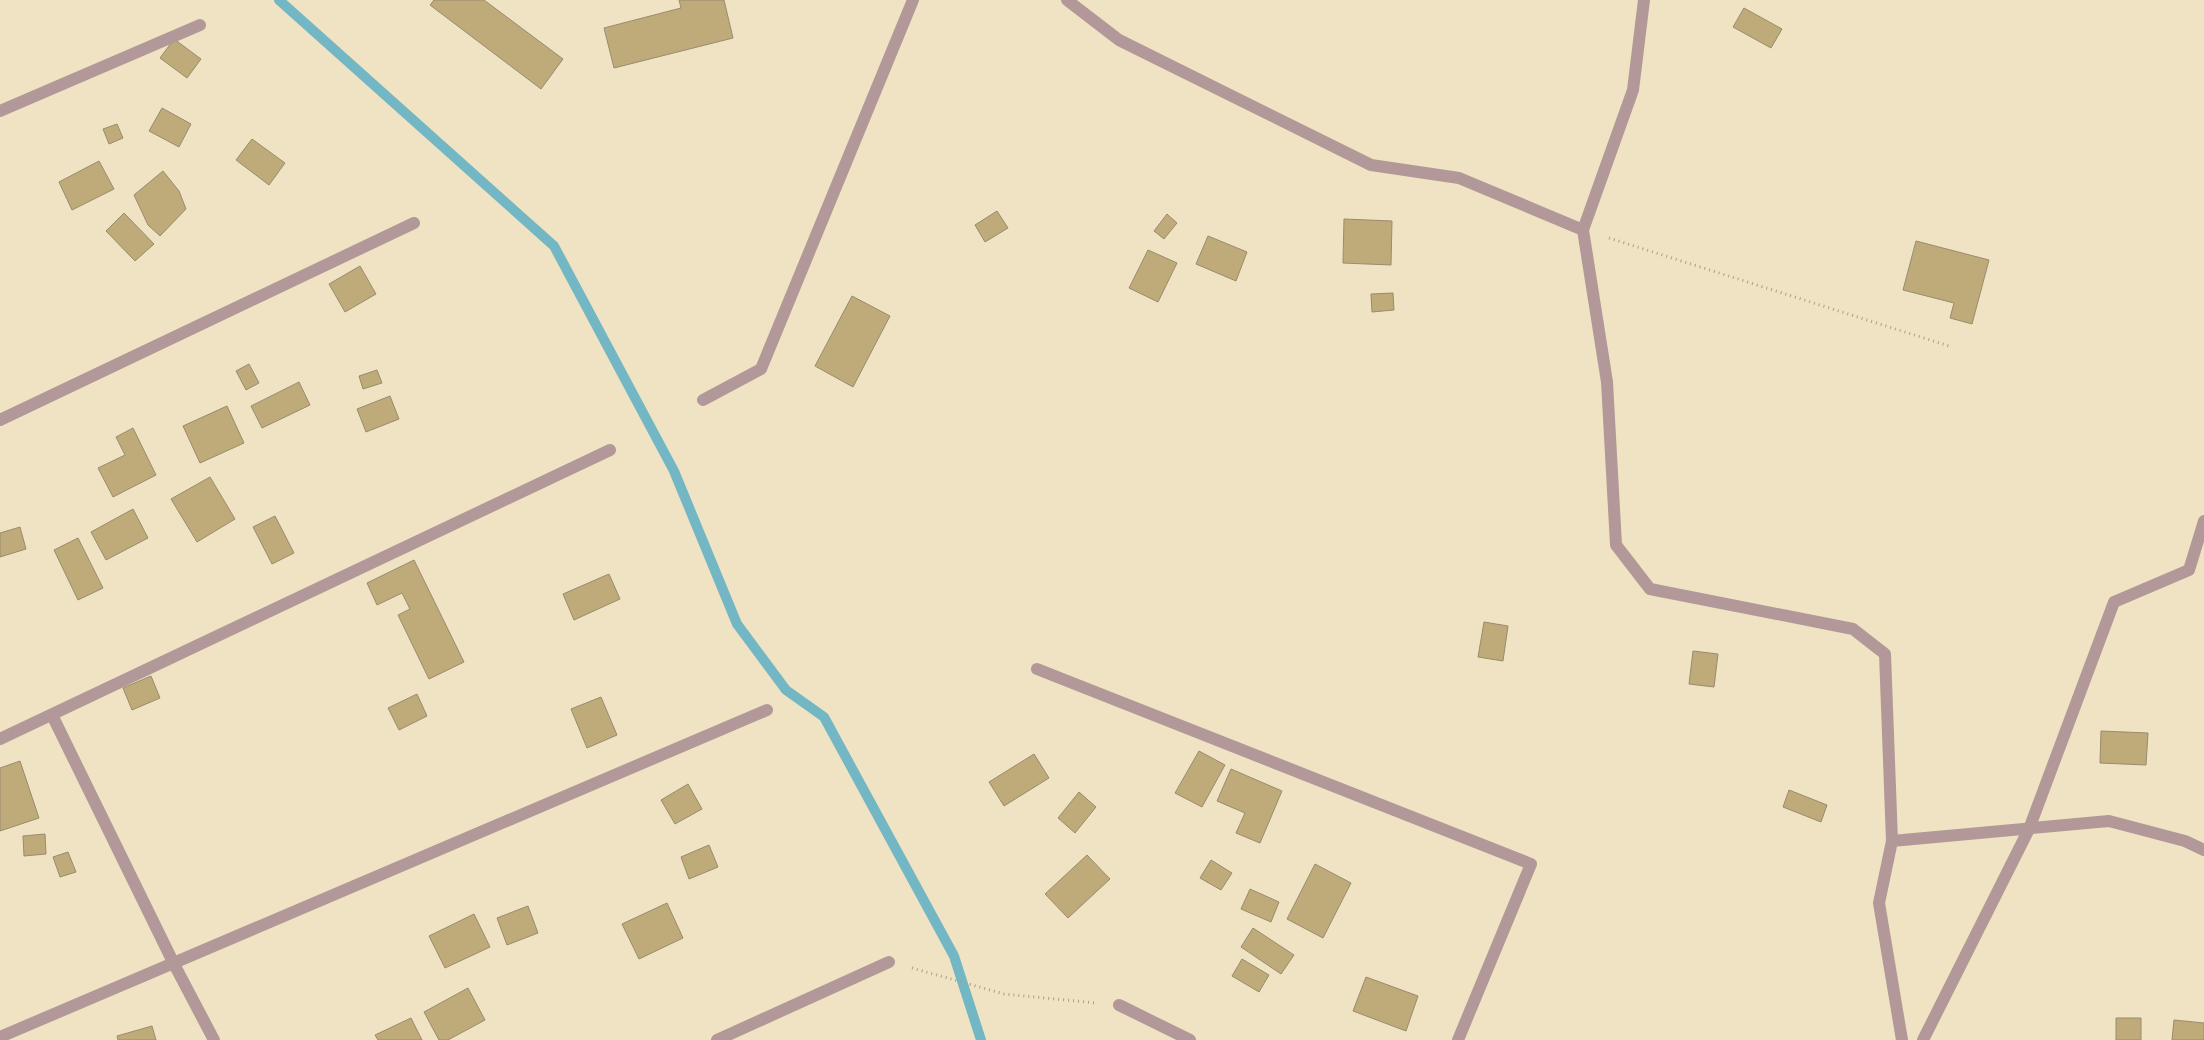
<svg xmlns="http://www.w3.org/2000/svg" width="2204" height="1040" font-family="'Work Sans',sans-serif">
	<style>
		.lines { fill: none; stroke-linecap: round; stroke-linejoin: round }
		.stream { stroke: #74b7c4; stroke-width: 10 }
		.building { fill: #bfab79; stroke: #988c6f }
		.path { stroke: #a9a087; stroke-width: 3; stroke-dasharray: 1 4; stroke-linecap: butt }
		.lane { stroke: #b29898; stroke-width: 12 }
		.street { stroke: #b29898; stroke-width: 12 }
	</style>
	<rect width="100%" height="100%" fill="#f0e3c3"/>
	<g class="lines">
		<path class="stream" d="M 279,0 L 554,246 L 674,471 L 737,624 L 786,690 L 824,717 L 954,956 L 981,1040"/>
	</g>
	<path class="building" d="M 434,0 L 484,0 L 563,59 L 541,89 L 430,5 Z
		M 679,0 L 724,0 L 733,38 L 614,68 L 604,28 L 681,8 Z
		M 1744,8 L 1782,29 L 1771,48 L 1733,27 Z
		M 174,39 L 201,59 L 187,78 L 160,58 Z
		M 162,108 L 191,124 L 179,147 L 149,131 Z
		M 117,124 L 123,138 L 109,144 L 103,129 Z
		M 252,139 L 285,163 L 269,185 L 236,160 Z
		M 99,161 L 114,189 L 72,210 L 59,182 Z
		M 163,171 L 179,191 L 186,209 L 160,236 L 148,225 L 134,195 Z
		M 997,211 L 1008,228 L 985,242 L 975,225 Z
		M 124,213 L 154,244 L 135,261 L 106,231 Z
		M 1167,214 L 1177,223 L 1164,239 L 1154,231 Z
		M 1344,219 L 1392,221 L 1391,265 L 1343,263 Z
		M 1208,236 L 1247,252 L 1236,281 L 1196,264 Z
		M 1916,241 L 1989,260 L 1972,324 L 1950,318 L 1954,303 L 1903,290 Z
		M 1148,250 L 1177,263 L 1158,302 L 1129,288 Z
		M 360,266 L 376,294 L 345,312 L 329,284 Z
		M 1393,293 L 1394,310 L 1372,312 L 1371,294 Z
		M 852,296 L 890,316 L 853,387 L 815,366 Z
		M 249,364 L 259,383 L 246,390 L 236,371 Z
		M 377,370 L 382,383 L 363,389 L 359,376 Z
		M 299,382 L 310,405 L 262,428 L 251,406 Z
		M 390,396 L 399,419 L 366,432 L 357,409 Z
		M 227,406 L 244,443 L 200,463 L 183,426 Z
		M 133,428 L 156,475 L 113,497 L 98,468 L 125,455 L 116,437 Z
		M 210,477 L 235,519 L 197,542 L 171,499 Z
		M 133,509 L 148,538 L 106,560 L 91,532 Z
		M 275,516 L 294,553 L 272,564 L 253,527 Z
		M 20,527 L 26,549 L 0,557 L 0,533 Z
		M 78,538 L 103,588 L 78,600 L 54,550 Z
		M 414,560 L 464,662 L 429,679 L 398,615 L 410,609 L 402,593 L 377,605 L 367,583 Z
		M 609,574 L 620,599 L 574,620 L 563,594 Z
		M 1484,622 L 1508,626 L 1503,661 L 1478,657 Z
		M 1693,651 L 1718,654 L 1714,687 L 1689,684 Z
		M 151,676 L 160,698 L 132,710 L 123,688 Z
		M 417,694 L 427,716 L 399,730 L 388,708 Z
		M 601,697 L 617,735 L 587,748 L 571,709 Z
		M 2101,731 L 2148,733 L 2146,765 L 2100,763 Z
		M 1199,751 L 1225,765 L 1202,807 L 1175,793 Z
		M 1034,754 L 1049,778 L 1004,806 L 989,782 Z
		M 20,761 L 39,818 L 0,831 L 0,768 Z
		M 1231,769 L 1282,791 L 1260,843 L 1236,833 L 1245,813 L 1217,801 Z
		M 688,784 L 702,809 L 675,824 L 661,800 Z
		M 1789,790 L 1827,805 L 1821,822 L 1783,807 Z
		M 1079,792 L 1096,807 L 1075,833 L 1058,818 Z
		M 45,834 L 46,854 L 24,856 L 23,836 Z
		M 709,845 L 718,867 L 689,879 L 681,857 Z
		M 68,852 L 76,872 L 60,877 L 53,857 Z
		M 1087,855 L 1110,879 L 1068,918 L 1045,894 Z
		M 1211,860 L 1232,873 L 1221,890 L 1200,878 Z
		M 1315,864 L 1351,883 L 1323,938 L 1287,919 Z
		M 1250,889 L 1279,902 L 1271,922 L 1241,909 Z
		M 667,903 L 683,938 L 639,959 L 622,924 Z
		M 528,906 L 538,933 L 507,945 L 497,918 Z
		M 474,914 L 490,947 L 445,968 L 429,936 Z
		M 1253,928 L 1294,955 L 1281,974 L 1241,947 Z
		M 1242,959 L 1269,975 L 1259,992 L 1232,976 Z
		M 1366,977 L 1418,996 L 1406,1031 L 1353,1011 Z
		M 468,988 L 485,1020 L 448,1040 L 439,1040 L 424,1012 Z
		M 411,1018 L 422,1040 L 378,1040 L 375,1035 Z
		M 2116,1018 L 2141,1018 L 2141,1040 L 2116,1040 Z
		M 2174,1020 L 2204,1023 L 2204,1040 L 2172,1040 Z
		M 152,1026 L 156,1040 L 118,1040 L 117,1036 Z"/>
	<g class="lines">
		<path class="path" d="M 1609,238 L 1949,346
			M 912,968 L 1004,994 L 1096,1003"/>
		<path class="lane" d="M 1923,1040 L 2029,829 L 2114,602 L 2189,570 L 2204,521"/>
		<path class="street" d="M 1067,0 L 1119,40 L 1371,165 L 1459,178 L 1583,230 L 1607,382 L 1616,545 L 1650,589 L 1853,629 L 1885,654 L 1892,841 L 1879,903 L 1902,1040
			M 0,111 L 200,25
			M 1583,230 L 1633,90 L 1644,0
			M 703,400 L 761,369 L 913,0
			M 0,420 L 414,223
			M 1037,669 L 1531,864 L 1458,1040
			M 52,715 L 174,964 L 214,1040
			M 0,739 L 610,450
			M 1892,841 L 2109,821 L 2185,841 L 2204,850
			M 1119,1005 L 1190,1040
			M 0,1037 L 767,710
			M 717,1040 L 889,962"/>
	</g>
</svg>
